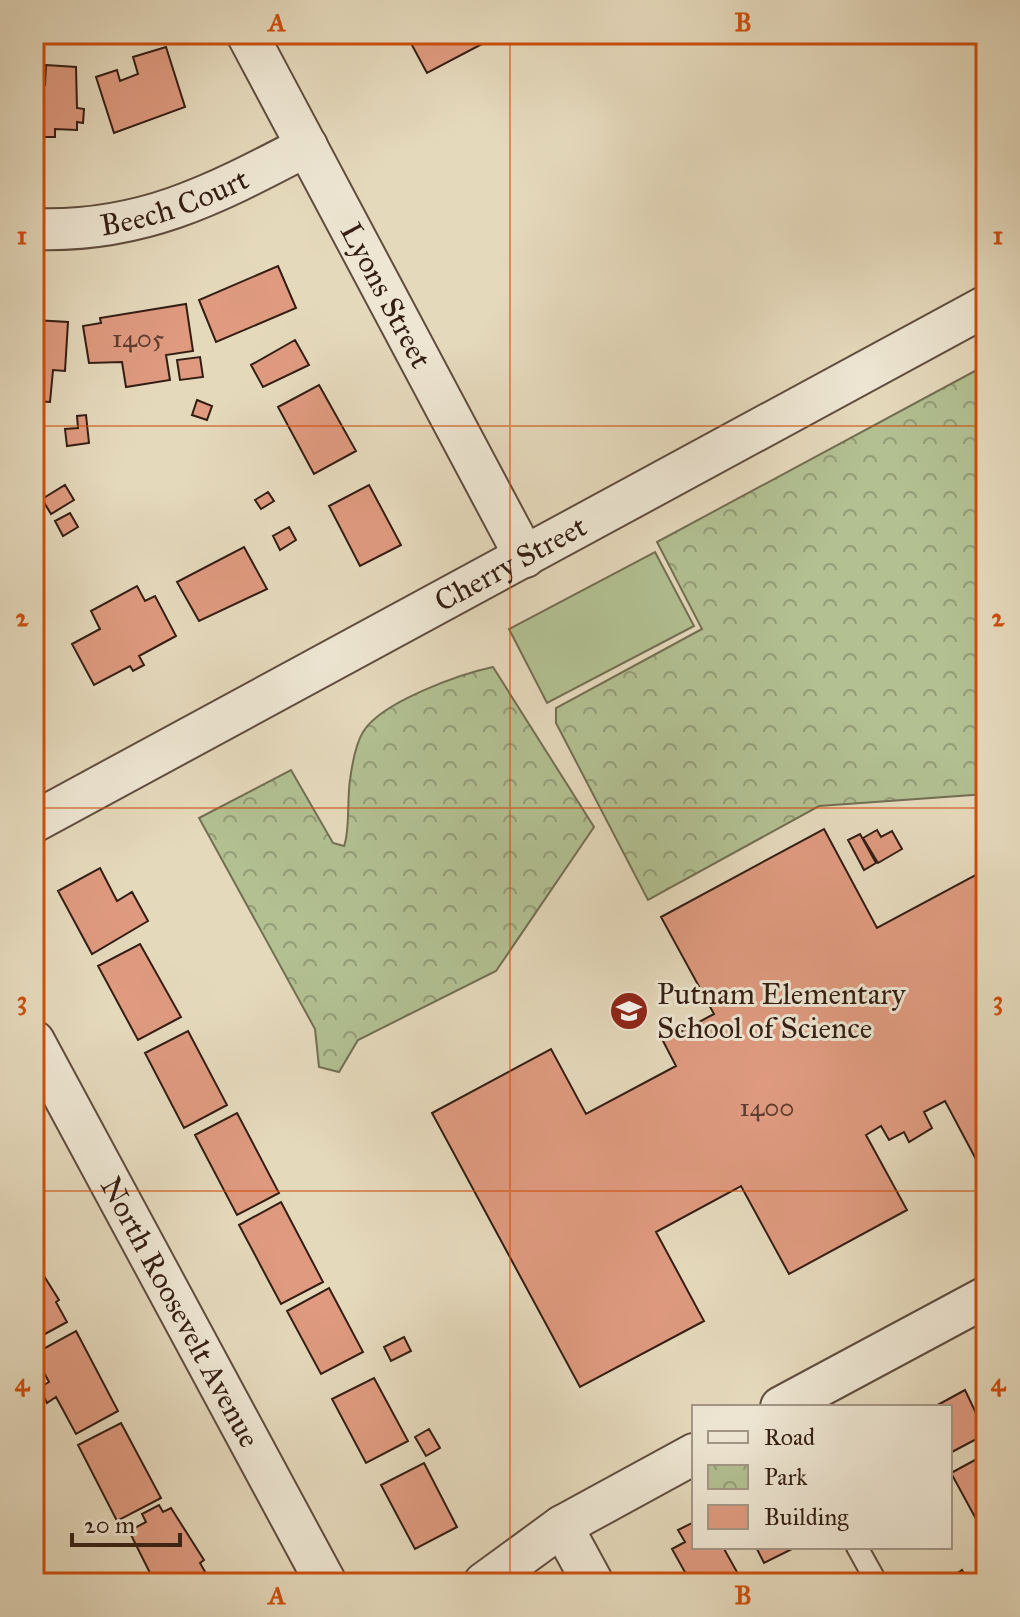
<svg xmlns="http://www.w3.org/2000/svg" width="1020" height="1617" font-family="'IM FELL Great Primer',serif">
	<style>
		.park { fill: url(#park-crowns); stroke: #736f53; stroke-width: 2 }
		.pitch { fill: #b2c092; stroke: #736f53; stroke-width: 2 }
		.building { fill: #df9a7f; stroke: #341e14; stroke-width: 2 }
		.lines { fill: none; stroke-linecap: round; stroke-linejoin: round }
		.service-casing { stroke: #604d3e; stroke-width: 24 }
		.minor-casing { stroke: #604d3e; stroke-width: 44 }
		.service { stroke: #eee6d3; stroke-width: 20 }
		.minor { stroke: #eee6d3; stroke-width: 40 }
		.grid { fill: none; stroke: #cd500d; stroke-width: 2; stroke-opacity: 0.55 }
		.labels { text-anchor: middle; stroke-width: 6; stroke-linejoin: round; paint-order: stroke }
		.number-label { font-size: 26px; fill: #5f3d2f }
		.street-label { font-size: 30px; fill: #341e14; stroke: #eee6d3 }
		.poi-label { font-size: 30px; fill: #341e14; stroke: #eee6d3; text-anchor: start }
		.neatline { fill: none; stroke: #cd500d; stroke-width: 3 }
		.grid-label { font-size: 26px; text-anchor: middle; font-weight: bold; fill: #cd500d }
	</style>
	<defs>
		<pattern id="park-crowns" width="20" height="18" patternUnits="userSpaceOnUse" patternTransform="scale(2)"><rect width="20" height="18" fill="#b2c092"/><path d="M2 6a3 3 0 1 1 6 0M12 15a3 3 0 1 1 6 0" fill="none" stroke="#929b76"/></pattern>
	</defs>
	<rect width="100%" height="100%" fill="#e5d9bc"/>
	<filter id="stains"><feTurbulence type="fractalNoise" baseFrequency=".0025" numOctaves="4"/><feColorMatrix values="0 0 0 0 .2 0 0 0 0 .09 0 0 0 0 .02 0 0 0 .5 -.17"/></filter>
	<radialGradient id="worn" r=".72"><stop offset=".6" stop-color="#630" stop-opacity="0"/><stop offset="1" stop-color="#630" stop-opacity=".3"/></radialGradient>
	<path class="park" d="M 986,365 L 986,794 L 819,806 L 648,900 L 556,723 L 556,708 L 702,629 L 657,542 Z
		M 493,667 L 594,827 L 496,971 L 358,1040 L 339,1072 L 319,1067 L 315,1029 L 199,818 L 291,770 L 333,843 L 344,846 C 350,832 347,798 350,780 C 352,765 355,745 363,732 C 381,702 460,674 493,667 Z"/>
	<path class="pitch" d="M 655,552 L 694,626 L 547,703 L 509,629 Z"/>
	<path class="building" d="M 406,34 L 501,34 L 427,73 Z
		M 166,47 L 185,107 L 114,133 L 96,77 L 117,70 L 120,81 L 138,74 L 133,57 Z
		M 46,65 L 76,67 L 77,108 L 84,109 L 83,123 L 77,122 L 77,130 L 55,129 L 55,137 L 43,137 L 43,131 L 34,131 L 34,84 L 45,85 Z
		M 278,266 L 296,308 L 216,342 L 199,300 Z
		M 186,304 L 193,351 L 166,355 L 170,380 L 126,387 L 122,362 L 89,363 L 83,326 L 101,323 L 100,318 Z
		M 34,311 L 34,320 L 68,322 L 65,371 L 53,370 L 50,402 L 34,401 Z
		M 295,340 L 309,365 L 263,387 L 251,365 Z
		M 200,357 L 203,377 L 180,380 L 177,360 Z
		M 319,385 L 356,451 L 314,474 L 278,407 Z
		M 197,400 L 212,406 L 207,420 L 192,415 Z
		M 86,415 L 89,443 L 67,446 L 65,429 L 78,428 L 77,416 Z
		M 65,485 L 74,500 L 51,514 L 42,499 Z
		M 369,485 L 401,545 L 360,566 L 329,506 Z
		M 268,492 L 274,501 L 261,509 L 255,500 Z
		M 70,513 L 78,527 L 63,536 L 55,521 Z
		M 289,527 L 296,540 L 280,550 L 273,536 Z
		M 244,547 L 267,589 L 199,621 L 177,582 Z
		M 137,586 L 145,601 L 155,596 L 176,636 L 139,656 L 144,665 L 133,671 L 130,666 L 94,685 L 72,644 L 100,629 L 91,611 Z
		M 824,829 L 877,928 L 983,871 L 986,877 L 986,1158 L 978,1163 L 945,1101 L 924,1112 L 932,1128 L 909,1142 L 904,1132 L 889,1140 L 881,1126 L 866,1135 L 907,1210 L 789,1274 L 741,1186 L 656,1232 L 704,1321 L 580,1387 L 432,1113 L 551,1049 L 586,1114 L 676,1066 L 663,1041 L 714,1014 L 661,917 Z
		M 877,830 L 881,837 L 892,831 L 902,849 L 878,863 L 863,838 Z
		M 860,834 L 876,863 L 864,870 L 848,840 Z
		M 100,868 L 117,901 L 132,892 L 148,921 L 92,954 L 58,891 Z
		M 140,944 L 181,1017 L 138,1040 L 98,966 Z
		M 188,1031 L 227,1105 L 184,1128 L 145,1053 Z
		M 237,1113 L 279,1193 L 237,1215 L 195,1135 Z
		M 281,1202 L 323,1282 L 281,1304 L 239,1225 Z
		M 34,1260 L 59,1300 L 56,1302 L 67,1322 L 34,1340 Z
		M 329,1288 L 363,1352 L 321,1374 L 287,1311 Z
		M 76,1331 L 118,1411 L 76,1434 L 56,1397 L 47,1403 L 39,1388 L 49,1382 L 34,1354 Z
		M 404,1337 L 411,1351 L 391,1361 L 384,1347 Z
		M 374,1378 L 408,1441 L 366,1463 L 332,1399 Z
		M 965,1390 L 986,1434 L 950,1453 L 950,1407 L 934,1407 Z
		M 121,1423 L 161,1498 L 117,1521 L 78,1445 Z
		M 429,1429 L 440,1448 L 426,1456 L 415,1437 Z
		M 986,1454 L 986,1528 L 982,1530 L 951,1473 Z
		M 424,1463 L 457,1527 L 415,1549 L 381,1485 Z
		M 159,1505 L 163,1512 L 171,1508 L 204,1560 L 200,1563 L 211,1582 L 155,1583 L 129,1531 L 146,1522 L 142,1514 Z
		M 694,1522 L 694,1547 L 723,1547 L 742,1581 L 691,1583 L 672,1549 L 685,1542 L 678,1530 Z
		M 756,1547 L 796,1547 L 764,1563 Z
		M 962,1570 L 969,1583 L 940,1583 L 951,1577 L 954,1582 L 959,1579 L 956,1574 Z"/>
	<g class="lines">
		<g class="service-casing">
			<path id="service" d="M 857,1547 L 877,1583"/>
		</g>
		<g class="minor-casing">
			<g id="minor">
				<path id="s1" d="M 247,34 L 525,557"/>
				<path id="s2" d="M 34,229 C 142,233 215,194 307,146"/>
				<path id="s3" d="M 34,822 L 986,306"/>
				<path id="s4" d="M 34,1041 L 326,1583"/>
				<path d="M 781,1407 L 986,1297"/>
				<path d="M 562,1526 L 593,1583"/>
				<path d="M 484,1583 L 562,1526 L 694,1454"/>
			</g>
		</g>
		<use href="#service" class="service"/>
		<use href="#minor" class="minor"/>
	</g>
	<path class="grid" d="M 510,34 L 510,1583M 34,426 L 986,426M 34,808 L 986,808M 34,1191 L 986,1191"/>
	<defs>
		<g id="school-disc" transform="scale(2)"><circle r="9.5" fill="#8f2418" stroke="#eee6d3"/><path d="M0-5L7-2L0 1L-7-2ZM-4 1L0 2.5L4 1V4Q0 6-4 4Z" fill="#fff"/></g>
	</defs>
	<g fill-rule="evenodd">
		<use href="#school-disc" x="629" y="1011"/>
	</g>
	<g class="labels">
		<g class="number-label">
			<text x="138" y="347">1405</text>
			<text x="767" y="1116">1400</text>
		</g>
		<g class="street-label">
			<text dy="10" stroke="none"><textPath href="#s2" startOffset="144">Beech Court</textPath></text>
			<text dy="10" stroke="none"><textPath href="#s1" startOffset="296">Lyons Street</textPath></text>
			<text dy="10" stroke="none"><textPath href="#s3" startOffset="542">Cherry Street</textPath></text>
			<text dy="10" stroke="none"><textPath href="#s4" startOffset="308">North Roosevelt Avenue</textPath></text>
		</g>
		<g class="poi-label">
			<text x="657" y="1004">Putnam Elementary<tspan x="657" dy="34">School of Science</tspan></text>
		</g>
	</g>
	<rect width="1020" height="1617" fill="none" stroke="#e5d9bc" stroke-width="88"/>
	<rect x="692" y="1405" width="260" height="144" fill="#eee6d3" stroke="#a49687" stroke-width="2"/>
	<rect x="708" y="1431" width="40" height="12" fill="#eee6d3" stroke="#a49687" stroke-width="2"/>
	<text x="764" y="1445" font-size="24" fill="#341e14">Road</text>
	<rect x="708" y="1465" width="40" height="24" fill="url(#park-crowns)" stroke="#a49687" stroke-width="2"/>
	<text x="764" y="1485" font-size="24" fill="#341e14">Park</text>
	<rect x="708" y="1505" width="40" height="24" fill="#df9a7f" stroke="#a49687" stroke-width="2"/>
	<text x="764" y="1525" font-size="24" fill="#341e14">Building</text>
	<path d="M72 1533v12h108v-12" fill="none" stroke="#341e14" stroke-width="4"/>
	<text x="84" y="1533" font-size="24" fill="#341e14" stroke="#eee6d3" stroke-width="6" paint-order="stroke">20 m</text>
	<rect x="44" y="44" width="932" height="1529" class="neatline"/>
	<g class="grid-label">
		<text x="277" y="31">A</text>
		<text x="743" y="31">B</text>
		<text x="22" y="244">1</text>
		<text x="998" y="244">1</text>
		<text x="22" y="626">2</text>
		<text x="998" y="626">2</text>
		<text x="22" y="1009">3</text>
		<text x="998" y="1009">3</text>
		<text x="22" y="1391">4</text>
		<text x="998" y="1391">4</text>
		<text x="277" y="1604">A</text>
		<text x="743" y="1604">B</text>
	</g>
	<rect width="100%" height="100%" filter="url(#stains)"/>
	<rect width="100%" height="100%" fill="url(#worn)"/>
</svg>
